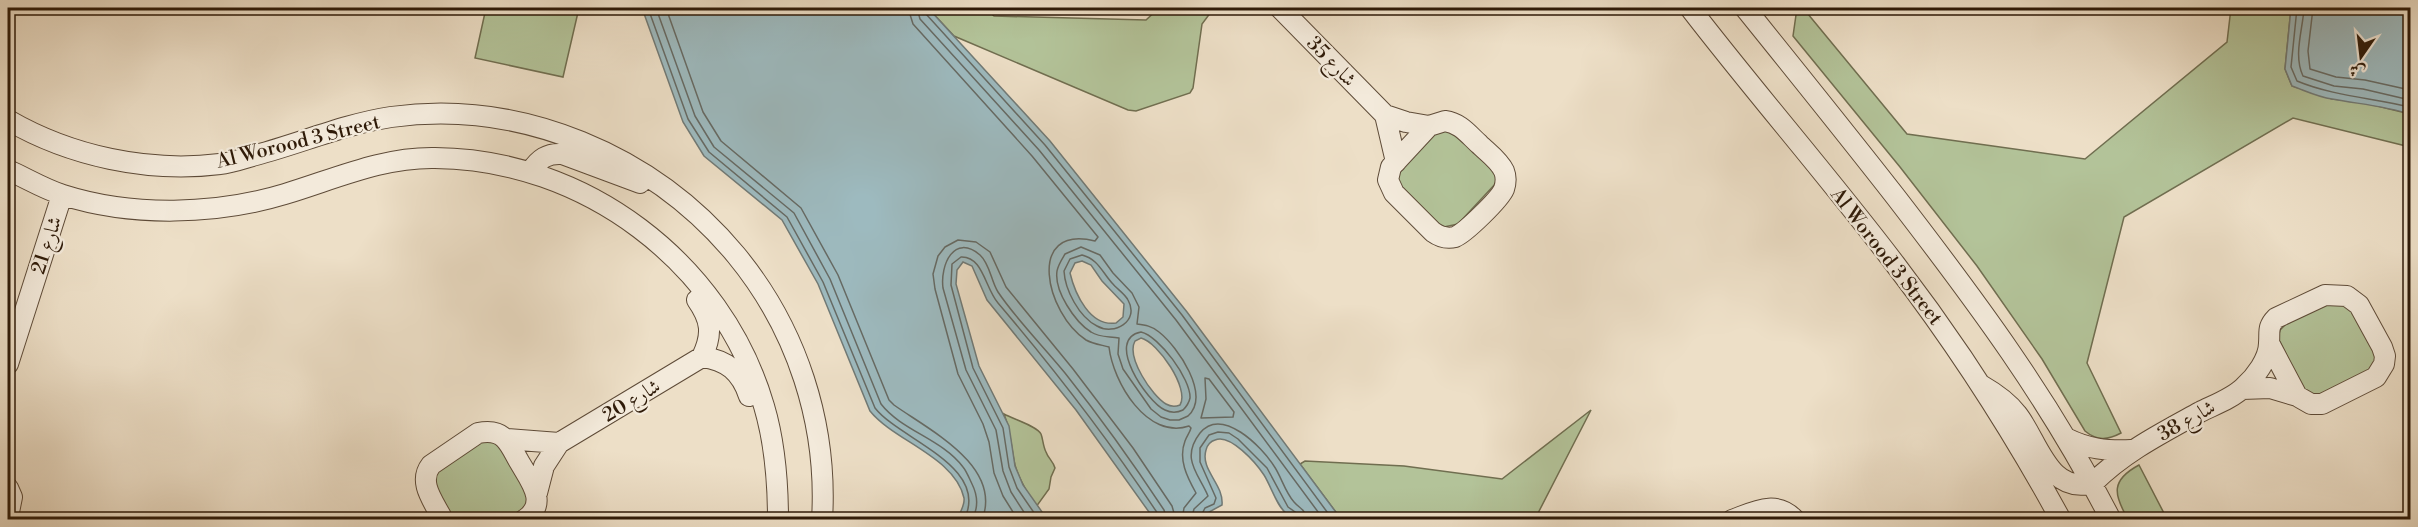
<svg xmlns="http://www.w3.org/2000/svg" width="2418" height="527" font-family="'Libre Bodoni',Amiri,serif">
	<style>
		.green { fill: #b3c399; stroke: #706e50; stroke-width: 1.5 }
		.water { fill: #9dbabf; stroke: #717a76; stroke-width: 1.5; fill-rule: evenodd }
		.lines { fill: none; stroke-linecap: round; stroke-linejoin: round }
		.shore { stroke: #666a64; stroke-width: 1.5 }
		.minor-casing { stroke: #5e4b38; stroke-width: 22 }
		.minor { stroke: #f3eadb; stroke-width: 20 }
		.labels { text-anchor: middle; stroke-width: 4.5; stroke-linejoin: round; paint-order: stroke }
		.street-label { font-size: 20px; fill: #2e1a08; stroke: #f3eadb }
	</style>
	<rect width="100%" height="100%" fill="#eddfc7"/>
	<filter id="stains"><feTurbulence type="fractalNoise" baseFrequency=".00333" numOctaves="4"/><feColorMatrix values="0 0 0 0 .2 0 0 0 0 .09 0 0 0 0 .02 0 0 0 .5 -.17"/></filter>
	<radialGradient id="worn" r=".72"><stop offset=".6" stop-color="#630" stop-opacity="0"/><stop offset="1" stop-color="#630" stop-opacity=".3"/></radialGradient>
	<path class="green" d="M 486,8 L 579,8 L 563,77 L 475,58 Z
		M 928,8 L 985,8 L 994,16 L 1146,20 L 1159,8 L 1214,8 L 1202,24 L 1193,88 L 1190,93 L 1136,111 L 1128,110 L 954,36 Z
		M 1797,8 L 1803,8 L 1907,134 L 2085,159 L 2227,42 L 2231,8 L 2291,8 L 2285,69 L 2292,86 L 2332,99 L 2361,102 L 2410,114 L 2410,147 L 2293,118 L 2124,217 L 2087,363 L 2121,433 C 2108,440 2097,441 2085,431 L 2042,359 L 1977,266 L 1900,167 L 1793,36 Z
		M 1450,128 L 1495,168 L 1498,181 L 1458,224 L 1444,227 L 1438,224 L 1399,187 L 1397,173 L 1436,132 Z
		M 2332,300 L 2346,301 L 2375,352 L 2376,359 L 2369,371 L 2314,397 L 2303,388 L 2278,338 L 2280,330 L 2286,324 Z
		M 1591,410 L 1535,519 L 1341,519 L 1300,464 L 1305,461 L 1404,466 L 1502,479 Z
		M 1004,414 C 1013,419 1037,426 1041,434 C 1043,439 1043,446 1046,452 C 1048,458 1053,461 1055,468 L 1051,477 L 1049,489 L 1036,507 C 1028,494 1019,480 1015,465 C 1011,448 1011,431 1004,414 Z
		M 483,441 L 490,441 L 503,447 L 530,501 L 522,512 L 509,519 L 451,519 L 432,485 L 439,467 Z
		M 2139,465 L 2167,519 L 2128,519 C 2113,494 2111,480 2139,465 Z"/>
	<path class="water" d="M 642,8 L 928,8 L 1050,141 L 1187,312 L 1341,519 C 1324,520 1302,524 1287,514 C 1277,507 1271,486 1264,475 C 1256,463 1230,433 1215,440 C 1211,441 1207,445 1206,450 C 1200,470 1224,484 1222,505 L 1209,512 L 1203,519 L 1154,519 L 1076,410 L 987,300 L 972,266 L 963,262 L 957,270 L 956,284 L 979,366 L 1009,426 L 1015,466 L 1023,485 L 1047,519 L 957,519 C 960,513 965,505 964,498 C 955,457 894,441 870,411 L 818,284 L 782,220 L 704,156 L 683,122 ZM 1082,261 L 1091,265 L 1102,281 L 1124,304 L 1123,317 L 1116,323 C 1090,327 1075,294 1070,273 L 1075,263 ZM 1141,338 C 1158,342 1190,389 1180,405 C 1175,407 1171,407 1166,404 C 1152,396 1126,357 1135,341 Z
		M 2291,8 L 2410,8 L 2410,114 C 2385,106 2359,104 2332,99 C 2318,97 2306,91 2292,86 L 2285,69 Z"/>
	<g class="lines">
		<path class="shore" d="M 648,8 L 688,119 L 709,152 L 787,217 L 823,282 L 875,408 C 900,440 991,466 964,520
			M 656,8 L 695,116 L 714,147 L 794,213 L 830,279 L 881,404 C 902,431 942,439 963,467 C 967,472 969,478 972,484 C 978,496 979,507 972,520
			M 666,8 L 703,112 L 721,141 L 801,208 L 838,275 L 889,400 L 894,405 C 929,430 1003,466 982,520
			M 908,8 L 913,24 L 1032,156 L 1098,237 L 1095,241 C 1025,224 1046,314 1086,340 C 1093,344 1102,345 1109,347 C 1113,382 1147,440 1189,426 L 1191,428 C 1190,432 1187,436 1185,441 C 1178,459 1187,477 1196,493 L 1184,508 L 1182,520
			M 917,8 L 920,19 L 1039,150 L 1176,320 L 1324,520
			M 924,8 L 926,14 L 1045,145 L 1182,315 L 1333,520
			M 2297,8 L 2291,67 L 2297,81 C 2333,96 2373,98 2410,107
			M 2304,8 C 2303,29 2293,55 2303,76 L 2334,86 L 2363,89 L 2410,100
			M 2313,8 L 2308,51 L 2310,69 L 2336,77 L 2365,80 L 2410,90
			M 1081,247 L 1100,255 L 1113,273 L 1132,293 L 1139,307 L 1137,324 C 1145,325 1152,326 1159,332 C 1178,347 1211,395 1188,416 L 1179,420 L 1170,420 L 1161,417 L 1151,409 L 1123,369 L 1118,354 L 1119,338 C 1110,336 1100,338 1091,332 C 1075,322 1054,291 1057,271 C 1058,265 1062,259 1065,254 Z
			M 1082,255 C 1098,259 1102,272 1112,283 C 1117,289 1125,294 1128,300 C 1140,321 1114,336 1097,326 C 1079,317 1065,290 1064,271 L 1070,259 Z
			M 1141,332 C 1159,336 1191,379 1190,398 C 1189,403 1186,407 1183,410 C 1177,413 1171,413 1165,410 C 1147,402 1104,339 1141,332 Z
			M 1205,378 L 1209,379 L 1234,412 L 1233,417 L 1201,418 L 1206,399 Z
			M 1018,520 L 1003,496 L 994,473 L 989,442 L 983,424 L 958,374 L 935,289 L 933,274 L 938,256 L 945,247 L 958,240 L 976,242 L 990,252 L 1006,287 L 1073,369 L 1133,448 L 1172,506 L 1176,520
			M 1029,520 L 1011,492 L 1003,471 L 996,430 L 966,370 L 943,288 C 940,265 954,233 980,255 C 990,264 991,281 998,292 C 1016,319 1044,347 1065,373 C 1100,417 1133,463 1164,510 L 1167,520
			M 1039,520 L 1017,488 L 1009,467 L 1003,428 L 973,368 L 951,285 L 952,264 L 961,257 C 983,256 985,288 998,303 C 1055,370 1109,440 1158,514 L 1159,520
			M 1191,520 L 1194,509 L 1208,496 C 1199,474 1180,459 1200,433 C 1222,406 1262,447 1274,466 C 1281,476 1285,492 1294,502 C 1300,509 1306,509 1306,520
			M 1199,520 L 1205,508 L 1214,504 L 1216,498 L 1200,462 L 1200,448 L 1209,435 L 1218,432 L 1229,433 L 1238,439 L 1267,468 L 1288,507 L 1298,514 L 1299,520"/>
		<g class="minor-casing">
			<path id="minor" d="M 1280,8 L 1385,115 L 1406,122 L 1429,126
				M 1690,8 C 1757,95 1829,177 1895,264 C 1957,345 2012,430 2061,520
				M 1745,8 C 1795,70 1845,132 1895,196 C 1976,301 2050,400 2111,520
				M 1385,115 L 1396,162
				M 8,120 C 70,156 148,173 220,164 C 232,163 245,158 256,155 C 301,143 345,124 391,117 C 521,99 653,155 736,255 C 797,329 828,424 822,520
				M 1445,121 C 1460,123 1468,134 1479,144 C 1487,152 1499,160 1504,171 C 1506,176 1506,183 1504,189 C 1500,199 1465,233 1455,237 C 1447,239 1440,237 1433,232 L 1394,193 L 1388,180 L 1391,167 L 1429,126 Z
				M 8,170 C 26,178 44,189 63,195 C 132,217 216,215 285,194 C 335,179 382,157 435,158 C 584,159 722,262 764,406 C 775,443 778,481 778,520
				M 531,171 C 539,159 547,153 562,154 L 640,183
				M 702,357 C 727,360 741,372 749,396
				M 8,364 L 62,195
				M 1981,385 C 1995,393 2007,401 2017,414 C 2038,440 2048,495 2093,483 C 2124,452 2162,433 2200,412 C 2214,405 2233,398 2244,387 C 2255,377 2269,359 2269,343 C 2270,332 2267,327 2276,318 L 2325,295 L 2347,296 L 2359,305 L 2382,347 L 2385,356 L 2384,364 L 2376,377 L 2322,404 L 2311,404 L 2297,396 L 2269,343
				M 2242,389 L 2270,388 L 2297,396
				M 2066,438 C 2088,449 2106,451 2131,450
				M 506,439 L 559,443
				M 8,488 L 12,497 L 8,517
				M 537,493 L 544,466 L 559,443 L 702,357 C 713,334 711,320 697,300
				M 443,520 C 435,503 417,483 431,465 L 478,433 C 488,431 498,431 505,439 C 511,445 515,455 520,463 C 531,482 549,504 524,520
				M 1732,520 C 1754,512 1776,499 1795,520"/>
		</g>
		<use href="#minor" class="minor"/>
	</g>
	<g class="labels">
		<g class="street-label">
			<text transform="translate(1332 61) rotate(46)" y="7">شارع 35</text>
			<text transform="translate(298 141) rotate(-14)" y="7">Al Worood 3 Street</text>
			<text transform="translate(46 245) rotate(-72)" y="7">شارع 21</text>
			<text transform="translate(1887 256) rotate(52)" y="7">Al Worood 3 Street</text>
			<text transform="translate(631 400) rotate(-31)" y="7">شارع 20</text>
			<text transform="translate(2186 420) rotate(-29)" y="7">شارع 38</text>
		</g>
	</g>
	<rect width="2418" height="527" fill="none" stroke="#eddfc7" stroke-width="30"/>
	<rect x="9" y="9" width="2400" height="509" fill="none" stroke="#2e1a08" stroke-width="3"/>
	<rect x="15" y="15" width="2388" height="497" fill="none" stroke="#2e1a08" stroke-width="1.5"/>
	<g transform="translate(2361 57) rotate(194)" stroke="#f3eadb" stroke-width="4.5" paint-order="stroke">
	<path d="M0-4.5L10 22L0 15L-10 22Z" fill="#2e1a08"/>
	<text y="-9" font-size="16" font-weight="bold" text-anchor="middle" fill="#2e1a08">ش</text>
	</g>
	<rect width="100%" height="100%" filter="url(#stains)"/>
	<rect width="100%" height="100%" fill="url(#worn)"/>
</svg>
